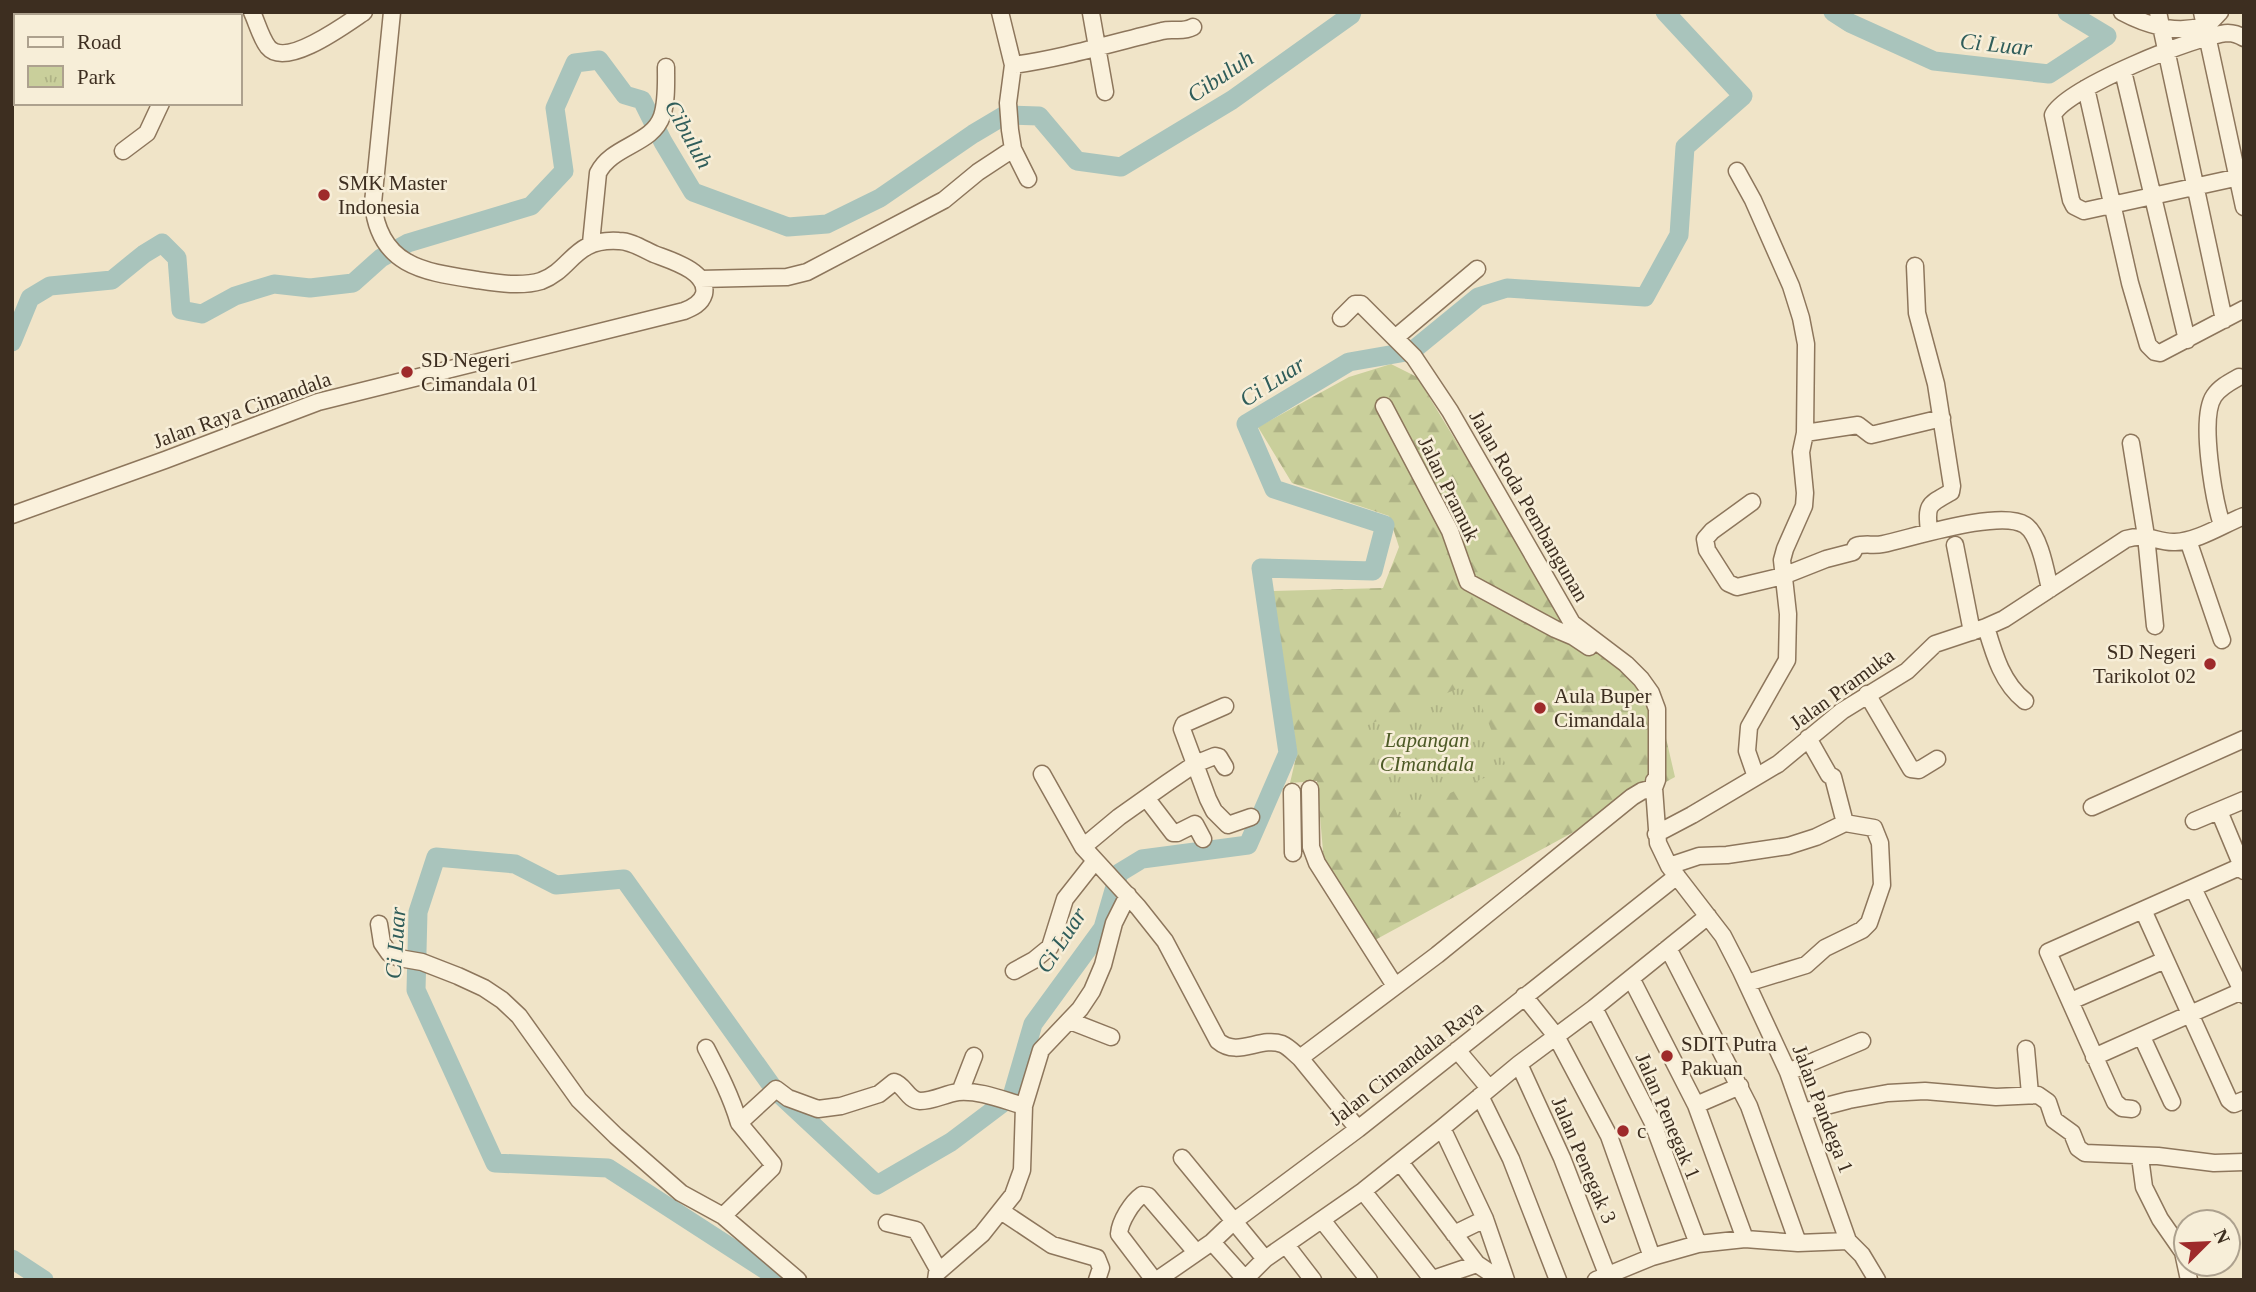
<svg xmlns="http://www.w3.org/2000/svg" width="2256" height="1292" font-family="Georgia,serif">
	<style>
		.forest { fill: url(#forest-firs) }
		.park { fill: url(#park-tufts) }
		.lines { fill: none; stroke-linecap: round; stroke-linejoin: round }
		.river { stroke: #a9c4bc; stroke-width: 19 }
		.minor-casing { stroke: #8d765c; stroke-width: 19 }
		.minor { stroke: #faf1dc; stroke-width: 16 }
		.poi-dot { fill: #9e2a2b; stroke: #f7eed8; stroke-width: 2.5 }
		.labels { text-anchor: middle; stroke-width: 5; stroke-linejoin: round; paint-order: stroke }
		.poi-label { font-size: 21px; fill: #3d2e20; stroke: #f7eed8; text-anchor: start }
		.street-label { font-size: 21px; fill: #3d2e20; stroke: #f7eed8 }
		.park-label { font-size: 21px; font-style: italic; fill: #4d5a26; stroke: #f7eed8 }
		.water-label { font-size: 23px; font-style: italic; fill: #2f5d5a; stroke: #f7eed8 }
	</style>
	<defs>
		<pattern id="forest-firs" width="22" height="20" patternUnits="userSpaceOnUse" patternTransform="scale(1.75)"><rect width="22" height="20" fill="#c9cf9b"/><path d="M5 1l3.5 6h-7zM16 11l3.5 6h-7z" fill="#aeb285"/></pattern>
		<pattern id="park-tufts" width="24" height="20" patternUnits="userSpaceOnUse" patternTransform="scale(1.75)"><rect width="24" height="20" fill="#c9cf9b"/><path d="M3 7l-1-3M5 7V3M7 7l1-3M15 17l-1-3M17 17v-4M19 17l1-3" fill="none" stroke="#aeb285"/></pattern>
	</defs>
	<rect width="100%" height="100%" fill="#f0e4c8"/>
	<path class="forest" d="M 1391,364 L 1417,377 L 1563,617 L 1656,695 L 1675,777 L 1375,940 L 1324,863 L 1317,781 L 1290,783 L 1297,753 L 1273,591 L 1383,588 L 1399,547 L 1389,516 L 1292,483 L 1258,427 L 1349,377 Z"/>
	<path class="park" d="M 1472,683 L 1507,768 L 1398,816 L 1360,728 Z"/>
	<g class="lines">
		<path class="river" d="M 1833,12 L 1850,23 L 1934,61 L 2049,74 L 2107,36 L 2067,12
			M 12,342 L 30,298 L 50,286 L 112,280 L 144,254 L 162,243 L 177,258 L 181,310 L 202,314 L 235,296 L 274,284 L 310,288 L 353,283 L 381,258 L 408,243 L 531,206 L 564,171 L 555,108 L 575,63 L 599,60 L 625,95 L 642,100 L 663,142 L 693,192 L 788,227 L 827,224 L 880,198 L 973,134 L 1005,115 L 1039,116 L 1077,161 L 1121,167 L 1232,100 L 1351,15 L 1352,12
			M 12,1259 L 44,1280
			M 781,1280 L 608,1168 L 495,1163 L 416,990 L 418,912 L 436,857 L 515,864 L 556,885 L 624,879 L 774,1089 L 877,1185 L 951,1142 L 1012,1096 L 1033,1024 L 1103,928 L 1119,873 L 1142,859 L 1248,845 L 1288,753 L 1261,568 L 1373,571 L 1385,525 L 1274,489 L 1246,424 L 1349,362 L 1412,351 L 1478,297 L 1507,288 L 1645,297 L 1679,235 L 1685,147 L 1743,96 L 1665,12"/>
		<g class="minor-casing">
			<path id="minor" d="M 252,12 C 257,23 261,38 268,47 C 286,69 346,24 364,12
				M 1000,12 L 1013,65 L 1008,103 L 1010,130 L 1013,149 L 1028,179
				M 2122,12 C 2146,25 2176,34 2203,26 C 2209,25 2215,17 2220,12
				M 2158,12 L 2224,320
				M 2202,12 L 2244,207
				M 1091,13 L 1105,92
				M 26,16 L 27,14 L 36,15 L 38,12
				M 148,16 L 166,12
				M 12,35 L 16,35
				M 2244,38 C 2239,35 2234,33 2228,33 C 2197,35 2066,88 2053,115 L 2071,200 L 2074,206 L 2084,211 L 2244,176
				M 1013,65 C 1064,58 1112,43 1162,31 C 1173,28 1182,33 1193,27
				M 2123,71 L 2187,340
				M 2086,88 L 2130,283 L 2148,345 L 2155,352 L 2160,353 L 2244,309
				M 123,151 L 147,133 L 161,103
				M 1737,171 L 1753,200 L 1791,286 L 1801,318 L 1806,344 L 1805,433 L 1801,452 L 1805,493 L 1804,506 L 1785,549 L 1782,560 L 1788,614 L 1787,660 L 1749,727 L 1747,751 L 1756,777
				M 591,243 L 598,173 C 612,145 652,145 662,116 C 667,101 666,82 666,67
				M 1915,266 L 1917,313 L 1936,384 L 1952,486 L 1951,492 C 1928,505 1926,504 1929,531
				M 700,279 L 787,277 L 807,272 L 944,200 L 978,172 L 1013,149
				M 1341,318 L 1355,304 L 1361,304 L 1414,357 L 1450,411 L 1572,623 L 1626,664 L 1641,679 L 1651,693 L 1657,709 L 1657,780 L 1654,788 L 1658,843 L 1669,866 L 1723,936 L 1741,971 L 1788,1072 L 1848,1241 L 1862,1255 L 1877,1280
				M 1395,338 L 1477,269
				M 1384,406 L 1450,531 L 1468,582 L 1555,629 L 1574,637 L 1589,647
				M 1805,433 L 1858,425 L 1871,435 L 1942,418
				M 2131,443 L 2146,536 L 2155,626
				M 1752,502 L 1712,531 L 1705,539 L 1707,550 L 1728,583 L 1737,587 L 1783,576 L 1826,559 L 1853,552 L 1856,546 C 1865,543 1873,546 1883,544 C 1912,538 2000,509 2025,525 C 2040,535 2046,572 2050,589
				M 12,515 L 165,460 L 318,402 L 684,311 C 692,308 701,304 704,294 C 709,271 669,260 654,254 C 643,249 631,241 619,241 C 573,238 573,269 541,281 C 521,287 497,283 477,280 C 425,272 379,267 373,203 L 392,12
				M 2222,525 C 2214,500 2199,418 2214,396 C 2220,387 2230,382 2239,377
				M 2188,540 L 2222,640
				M 1955,545 L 1972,632
				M 1986,627 C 1994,654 2002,683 2025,701
				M 1867,694 L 1911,769 L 1919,770 L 1937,759
				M 1225,706 L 1184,724 L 1182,729 L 1208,799 L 1214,811 L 1228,825 L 1251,817
				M 1808,738 L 1829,775 L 1833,777 L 1845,823
				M 1042,774 L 1083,847 L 1138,907 L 1165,941 L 1218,1041 C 1238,1058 1260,1036 1282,1044 C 1289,1047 1294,1053 1300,1058 L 1358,1129
				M 1310,789 L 1311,847 L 1317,863 L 1395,986
				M 1292,792 L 1293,853
				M 1147,799 L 1173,833 L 1177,833 L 1195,824 L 1203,839
				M 2092,807 L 2244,739
				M 2219,811 L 2244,871
				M 2194,821 L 2244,800
				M 1656,834 L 1692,815 L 1778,764 L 1842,711 L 1907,671 L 1935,644 L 1986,627 L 2004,619 L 2126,539 C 2149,532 2156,543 2175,542 C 2198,541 2222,525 2244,516
				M 1083,847 L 1119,817 L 1167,783 L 1195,764 L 1215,756 L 1219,757 L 1225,767
				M 1669,866 L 1699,856 L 1727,855 L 1788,846 L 1816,837 L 1845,823
				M 2193,888 L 2244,995
				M 2143,910 L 2229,1100 L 2234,1104 L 2244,1100
				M 379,924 L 382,943 L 389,953 L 399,958 L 422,962 L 458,976 L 484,988 L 502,1000 L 519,1016 L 579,1100 L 616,1136 L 681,1193 L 723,1216 L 798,1280
				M 1668,948 L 1749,1106 L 1798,1243
				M 1014,971 L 1034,960 L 1050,947 L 1065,899 L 1095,861
				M 1631,978 L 1696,1105 L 1745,1239
				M 1747,983 L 1806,965 L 1825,948 L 1862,930 L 1869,923 L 1882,885 L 1880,843 L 1874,828 L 1845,823
				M 1524,996 L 1556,1036 L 1609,1136 L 1652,1257
				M 2071,1001 L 2165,960
				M 1594,1008 L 1652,1121 L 1698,1244
				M 1070,1021 L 1111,1037
				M 2142,1037 L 2172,1102
				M 706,1048 C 719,1073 731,1096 739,1123
				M 2026,1049 L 2030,1094
				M 1457,1050 L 1489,1088
				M 2094,1057 L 2244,990
				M 1300,1058 L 1437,955 L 1632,797 L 1642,791 L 1654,788 L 1654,781
				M 1519,1064 L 1562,1158 L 1607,1274
				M 1788,1072 L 1862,1041
				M 960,1092 L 974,1056
				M 1480,1096 L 1511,1159 L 1558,1280
				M 1696,1105 L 1740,1086
				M 2132,1109 L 2122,1108 L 2115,1102 L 2048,952 L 2244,865
				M 1803,1112 L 1849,1100 L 1888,1093 L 1925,1091 L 1996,1097 L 2038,1095 L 2048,1102 L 2054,1120 L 2072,1133 L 2078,1148 L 2085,1153 L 2158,1156 L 2214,1163 L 2244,1162
				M 1442,1128 L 1485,1219 L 1506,1280
				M 2140,1157 L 2144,1187 L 2160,1219 L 2183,1252 L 2189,1280
				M 1182,1158 L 1265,1259
				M 1400,1162 L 1477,1264
				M 1363,1191 L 1432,1279
				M 1001,1211 L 1052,1245 L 1097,1258 L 1101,1268 L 1097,1280
				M 723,1216 L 772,1168 L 773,1164 L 739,1123 L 776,1089 L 788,1098 L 818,1109 L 841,1106 L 879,1094 L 894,1082 C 905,1085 907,1100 920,1101 C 933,1101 945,1094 958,1092 C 980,1090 1003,1100 1024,1106
				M 1322,1220 L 1369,1280
				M 887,1223 L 916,1230 L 939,1271
				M 1454,1234 L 1485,1219
				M 1212,1242 L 1246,1280
				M 1286,1245 L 1313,1280
				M 1245,1279 L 1265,1259 L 1363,1191 L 1442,1128 L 1519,1064 L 1594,1008 L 1708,916
				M 936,1280 L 937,1273 L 982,1234 L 1013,1195 L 1022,1170 L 1024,1106 L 1041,1050 L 1080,1009 L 1092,991 L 1103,965 L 1114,923 L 1128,895
				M 1154,1280 L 1119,1234 C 1120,1221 1132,1202 1142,1195 L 1148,1196 L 1196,1252
				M 1157,1280 L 1212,1242 L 1233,1222 L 1358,1129 L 1677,876
				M 1430,1280 L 1477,1264 L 1501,1280
				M 1596,1280 L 1652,1257 L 1698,1244 L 1745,1239 L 1798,1243 L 1848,1241"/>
		</g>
		<use href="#minor" class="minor"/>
	</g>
	<g class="poi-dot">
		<circle cx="324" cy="195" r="7"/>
		<circle cx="407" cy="372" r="7"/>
		<circle cx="2210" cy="664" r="7"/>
		<circle cx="1540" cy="708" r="7"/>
		<circle cx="1667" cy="1056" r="7"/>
		<circle cx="1623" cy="1131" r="7"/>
	</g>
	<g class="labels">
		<g class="poi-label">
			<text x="338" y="190">SMK Master<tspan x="338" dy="24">Indonesia</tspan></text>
			<text x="421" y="367">SD Negeri<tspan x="421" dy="24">Cimandala 01</tspan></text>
			<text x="2196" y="659" text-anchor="end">SD Negeri<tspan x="2196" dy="24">Tarikolot 02</tspan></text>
			<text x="1554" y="703">Aula Buper<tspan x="1554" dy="24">Cimandala</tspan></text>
			<text x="1681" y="1051">SDIT Putra<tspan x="1681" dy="24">Pakuan</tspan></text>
			<text x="1637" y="1138">c</text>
		</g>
		<g class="street-label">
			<text transform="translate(242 410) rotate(-20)" y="7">Jalan Raya Cimandala</text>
			<text transform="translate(1449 489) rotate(64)" y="7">Jalan Pramuk</text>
			<text transform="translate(1529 506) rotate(60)" y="7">Jalan Roda Pembangunan</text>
			<text transform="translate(1842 689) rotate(-36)" y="7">Jalan Pramuka</text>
			<text transform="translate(1406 1063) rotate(-38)" y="7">Jalan Cimandala Raya</text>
			<text transform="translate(1823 1109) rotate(69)" y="7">Jalan Pandega 1</text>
			<text transform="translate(1668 1116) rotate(67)" y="7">Jalan Penegak 1</text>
			<text transform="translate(1584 1160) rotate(67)" y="7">Jalan Penegak 3</text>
		</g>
		<g class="park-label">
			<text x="1427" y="747">Lapangan<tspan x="1427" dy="24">CImandala</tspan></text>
		</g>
		<g class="water-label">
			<text transform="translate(1996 44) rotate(6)" y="8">Ci Luar</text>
			<text transform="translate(1220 76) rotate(-34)" y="8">Cibuluh</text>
			<text transform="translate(689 134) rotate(61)" y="8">Cibuluh</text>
			<text transform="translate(1272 381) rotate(-33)" y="8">Ci Luar</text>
			<text transform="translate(1061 940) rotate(-57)" y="8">Ci Luar</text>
			<text transform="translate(395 943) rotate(-86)" y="8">Ci Luar</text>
		</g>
	</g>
	<rect width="2256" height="1292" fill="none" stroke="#3d2e20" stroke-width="28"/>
	<rect x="14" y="14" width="228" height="91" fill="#f7eed8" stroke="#ada18e" stroke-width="2"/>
	<rect x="28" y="37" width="35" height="10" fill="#faf1dc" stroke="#ada18e" stroke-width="2"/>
	<text x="77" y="49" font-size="21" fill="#3d2e20">Road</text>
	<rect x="28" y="66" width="35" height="21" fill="url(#park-tufts)" stroke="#ada18e" stroke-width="2"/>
	<text x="77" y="84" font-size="21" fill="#3d2e20">Park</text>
	<g transform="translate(2207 1243) rotate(66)"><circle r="33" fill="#f7eed8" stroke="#ada18e" stroke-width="2"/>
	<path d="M0-5L12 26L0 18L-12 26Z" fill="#9e2a2b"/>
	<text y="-10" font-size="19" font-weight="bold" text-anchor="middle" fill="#3d2e20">N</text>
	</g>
</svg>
